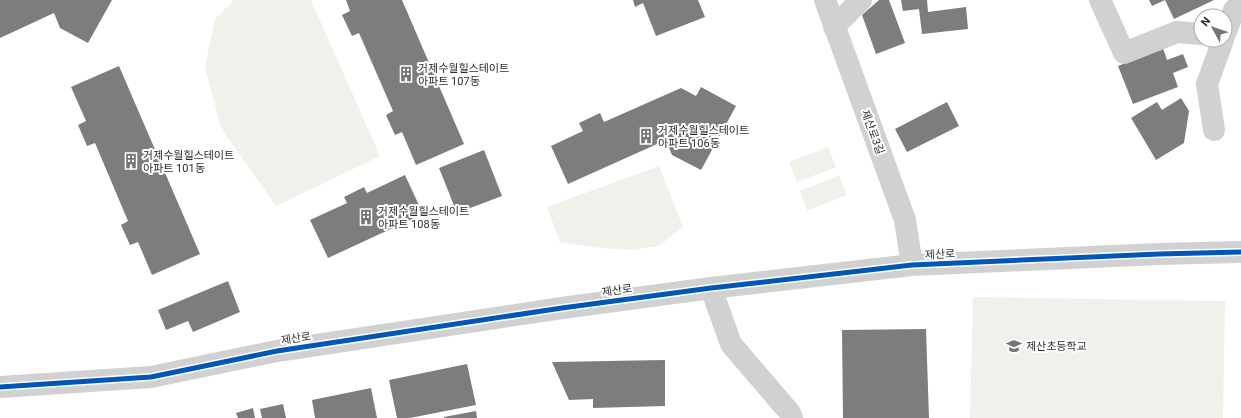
<svg xmlns="http://www.w3.org/2000/svg" width="1241" height="418" font-family="Roboto,'Noto Sans KR',sans-serif">
	<style>
		.green { fill: #eff2eb }
		.building { fill: #7d7d7d }
		.lines { fill: none; stroke-linecap: round; stroke-linejoin: round }
		.minor { stroke: #d1d1d1; stroke-width: 22 }
		.cycleway-casing { stroke: #fff; stroke-width: 8 }
		.cycleway { stroke: #0057b8; stroke-width: 5 }
		.labels { text-anchor: middle; stroke-width: 4; stroke-linejoin: round; paint-order: stroke }
		.poi-label { font-size: 11px; fill: #2c2c2c; stroke: #fff; text-anchor: start }
		.street-label { font-size: 11px; fill: #2c2c2c; stroke: #fff }
	</style>
	<rect width="100%" height="100%" fill="#fff"/>
	<path class="green" d="M 234,0 L 311,0 L 380,156 L 276,206 L 221,128 L 205,67 L 215,19 Z
		M 828,147 L 836,167 L 797,182 L 789,162 Z
		M 659,166 L 683,227 L 659,246 L 632,250 L 601,248 L 560,242 L 547,207 Z
		M 839,175 L 847,195 L 807,211 L 800,191 Z
		M 973,297 L 1225,301 L 1223,418 L 970,418 Z"/>
	<path class="building" d="M 0,0 L 112,0 L 88,43 L 60,28 L 54,13 L 0,38 Z
		M 346,0 L 402,0 L 464,144 L 416,165 L 402,132 L 395,135 L 386,115 L 393,111 L 359,33 L 352,36 L 342,15 L 350,11 Z
		M 633,0 L 698,0 L 705,17 L 656,36 L 643,3 L 635,7 Z
		M 879,0 L 889,0 L 905,43 L 876,54 L 862,15 Z
		M 901,0 L 927,0 L 928,12 L 966,7 L 968,29 L 922,34 L 919,9 L 903,11 Z
		M 1149,0 L 1214,0 L 1174,19 L 1165,0 L 1152,6 Z
		M 1163,48 L 1167,60 L 1183,54 L 1188,67 L 1173,73 L 1178,87 L 1133,104 L 1118,66 Z
		M 119,66 L 200,254 L 152,275 L 138,242 L 130,245 L 121,225 L 128,221 L 95,143 L 87,146 L 78,125 L 86,121 L 71,87 Z
		M 701,87 L 736,106 L 701,170 L 672,155 L 666,140 L 568,184 L 551,146 L 583,131 L 579,123 L 600,113 L 604,122 L 681,88 L 696,96 Z
		M 1181,98 L 1189,111 L 1184,143 L 1156,160 L 1131,118 L 1157,102 L 1162,110 Z
		M 947,102 L 959,126 L 907,152 L 895,129 Z
		M 484,150 L 502,196 L 457,213 L 439,168 Z
		M 405,175 L 423,214 L 328,258 L 310,220 L 347,203 L 344,197 L 364,187 L 367,193 Z
		M 228,281 L 240,312 L 193,332 L 188,321 L 166,330 L 158,310 Z
		M 926,329 L 929,418 L 843,418 L 842,330 Z
		M 665,360 L 665,406 L 593,408 L 593,399 L 569,400 L 552,362 Z
		M 467,364 L 476,405 L 410,418 L 397,418 L 389,380 Z
		M 371,388 L 377,418 L 315,418 L 312,400 Z
		M 283,404 L 286,418 L 262,418 L 260,409 Z
		M 253,408 L 255,418 L 238,418 L 236,413 Z
		M 476,411 L 477,418 L 444,418 L 444,417 Z"/>
	<g class="lines">
		<path class="minor" d="M 825,0 L 905,220 L 912,265
			M 1100,0 L 1124,53 L 1177,32 L 1201,34
			M 834,27 L 861,0
			M 1225,34 L 1234,10 L 1241,3
			M 1214,130 L 1207,84 L 1223,40
			M 711,288 L 731,344 L 790,413 L 792,418
			M 0,387 L 151,377 L 277,351 L 562,308 L 711,288 L 912,265 L 1159,254 L 1241,252"/>
		<g class="cycleway-casing">
			<path id="cycleway" d="M 0,387 L 151,377 L 277,351 L 562,308 L 711,288 L 912,265 L 1159,254 L 1241,252"/>
		</g>
		<use href="#cycleway" class="cycleway"/>
	</g>
	<defs>
		<g id="building-bare" transform="scale(1.2)"><path d="M-4-6H4V6H1V3H-1V6H-4ZM-2.5-4.3h1.7v1.8h-1.7ZM.8-4.3h1.7v1.8H.8ZM-2.5-1h1.7V.8h-1.7ZM.8-1h1.7V.8H.8Z" fill="#767676" stroke="#fff" stroke-width="2.5" paint-order="stroke"/></g>
		<g id="school-bare" transform="scale(1.2)"><path d="M0-5L7-2L0 1L-7-2ZM-4 1L0 2.5L4 1V4Q0 6-4 4Z" fill="#767676" stroke="#fff" stroke-width="2.5" paint-order="stroke"/></g>
	</defs>
	<g fill-rule="evenodd">
		<use href="#building-bare" x="406" y="74"/>
		<use href="#building-bare" x="646" y="136"/>
		<use href="#building-bare" x="131" y="161"/>
		<use href="#building-bare" x="366" y="217"/>
		<use href="#school-bare" x="1014" y="346"/>
	</g>
	<g class="labels">
		<g class="poi-label">
			<text x="418" y="72">거제수월힐스테이트<tspan x="418" dy="13">아파트 107동</tspan></text>
			<text x="658" y="134">거제수월힐스테이트<tspan x="658" dy="13">아파트 106동</tspan></text>
			<text x="143" y="159">거제수월힐스테이트<tspan x="143" dy="13">아파트 101동</tspan></text>
			<text x="378" y="215">거제수월힐스테이트<tspan x="378" dy="13">아파트 108동</tspan></text>
			<text x="1026" y="350">제산초등학교</text>
		</g>
		<g class="street-label">
			<text transform="translate(873 132) rotate(70)" y="4">제산로3길</text>
			<text transform="translate(940 254) rotate(-3)" y="4">제산로</text>
			<text transform="translate(617 290) rotate(-8)" y="4">제산로</text>
			<text transform="translate(296 338) rotate(-9)" y="4">제산로</text>
		</g>
	</g>
	<g transform="translate(1213 28) rotate(310)"><circle r="19" fill="#ffffff" stroke="#ababab"/>
	<path d="M0-3L7 15L0 10L-7 15Z" fill="#767676"/>
	<text y="-6" font-size="11" font-weight="bold" text-anchor="middle" fill="#2c2c2c">N</text>
	</g>
</svg>
